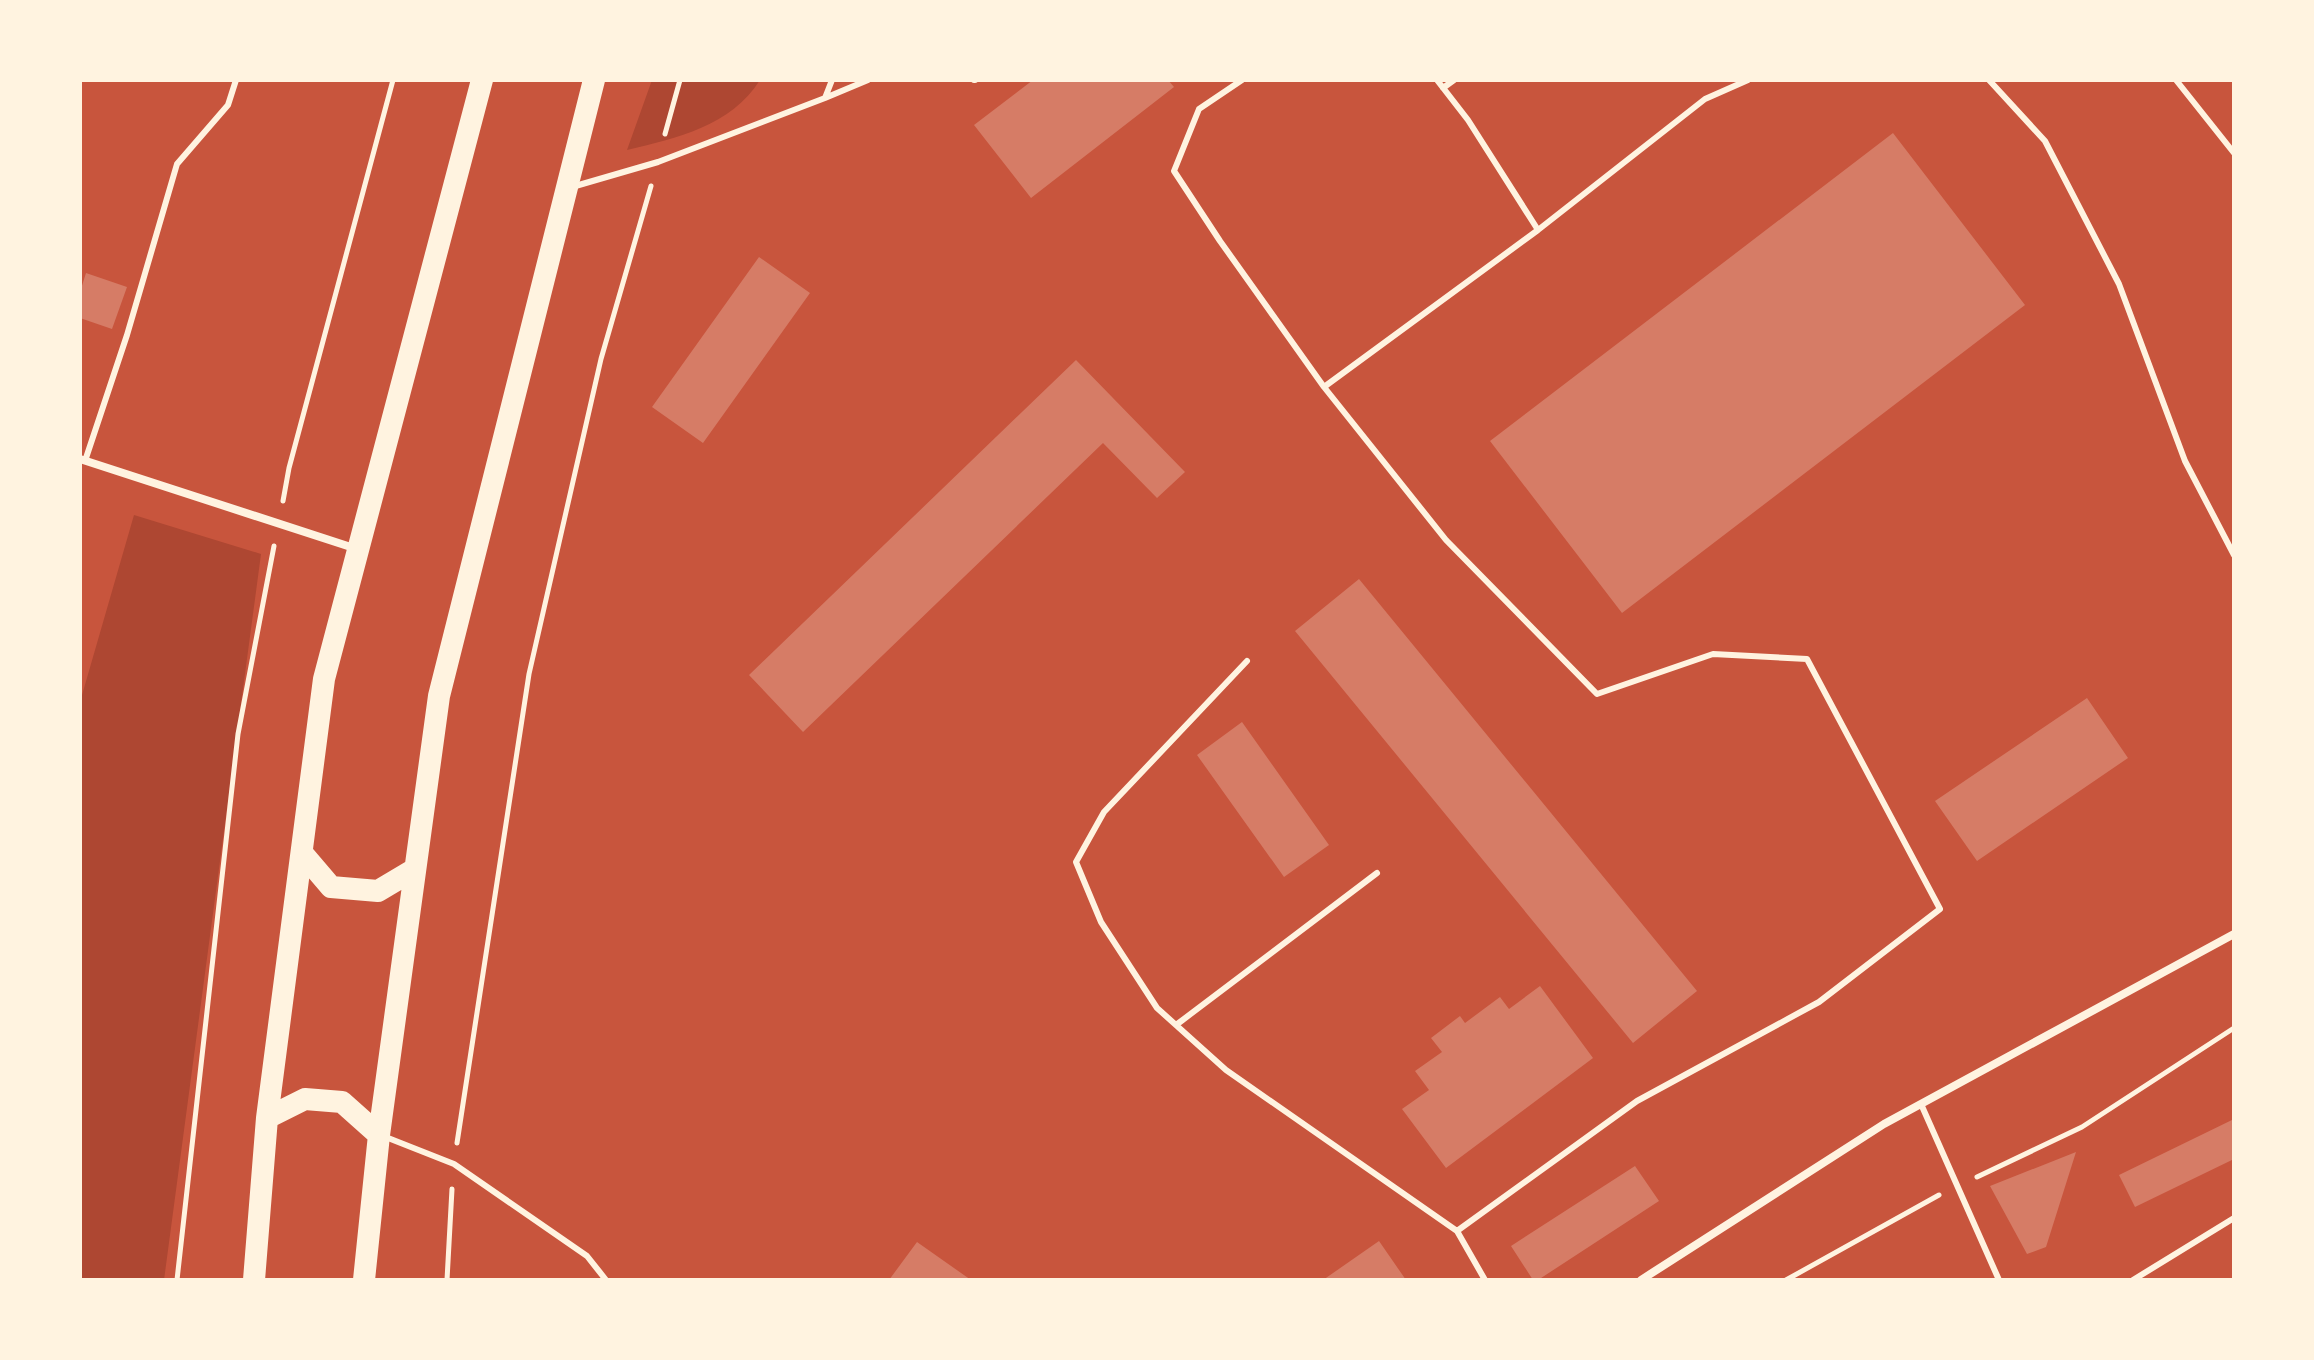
<svg xmlns="http://www.w3.org/2000/svg" width="2314" height="1360" font-family="'Source Serif 4',serif">
	<style>
		.green { fill: #ae4732 }
		.building { fill: #d67c66 }
		.lines { fill: none; stroke-linecap: round; stroke-linejoin: round }
		.path { stroke: #fff3e0; stroke-width: 5 }
		.service { stroke: #fff3e0; stroke-width: 6 }
		.minor { stroke: #fff3e0; stroke-width: 8 }
		.trunk { stroke: #fff3e0; stroke-width: 22 }
	</style>
	<rect width="100%" height="100%" fill="#c8553d"/>
	<path class="green" d="M 652,80 L 760,80 C 731,126 677,138 627,150 Z
		M 134,515 L 261,554 L 164,1280 L 80,1280 L 80,702 Z"/>
	<path class="building" d="M 1033,80 L 1168,80 L 1174,87 L 1031,198 L 974,125 Z
		M 1893,133 L 2025,305 L 1622,613 L 1490,441 Z
		M 759,257 L 810,293 L 703,443 L 652,407 Z
		M 86,273 L 127,287 L 112,329 L 80,318 L 80,292 Z
		M 1076,360 L 1185,472 L 1157,498 L 1103,443 L 803,732 L 749,675 Z
		M 1359,579 L 1697,991 L 1633,1043 L 1295,631 Z
		M 2087,698 L 2128,758 L 1977,861 L 1935,801 Z
		M 1242,722 L 1329,845 L 1284,877 L 1197,755 Z
		M 1540,986 L 1593,1058 L 1446,1168 L 1402,1109 L 1429,1090 L 1415,1071 L 1442,1052 L 1431,1038 L 1460,1016 L 1465,1023 L 1500,997 L 1509,1009 Z
		M 2234,1119 L 2234,1159 L 2135,1207 L 2119,1175 Z
		M 2076,1152 L 2046,1247 L 2027,1254 L 1990,1186 Z
		M 1635,1166 L 1659,1201 L 1538,1280 L 1533,1280 L 1511,1246 Z
		M 1379,1241 L 1406,1280 L 1323,1280 Z
		M 917,1242 L 971,1280 L 889,1280 Z"/>
	<g class="lines">
		<path class="path" d="M 665,134 L 680,80
			M 283,501 L 289,468 L 393,80
			M 457,1143 L 529,674 L 601,359 L 651,186
			M 1977,1177 L 2082,1127 L 2234,1028
			M 177,1280 L 238,734 L 274,546
			M 447,1280 L 452,1189
			M 1786,1280 L 1939,1195"/>
		<path class="service" d="M 974,80 L 975,80
			M 1242,80 L 1199,109 L 1174,171 L 1220,241 L 1324,387 L 1446,540 L 1597,694 L 1713,654 L 1807,659 L 1940,909 L 1819,1002 L 1637,1101 L 1457,1231
			M 1437,80 L 1468,120 L 1538,230
			M 1989,80 L 2045,141 L 2119,284 L 2185,461 L 2234,555
			M 2176,80 L 2234,153
			M 1443,88 L 1454,80
			M 825,98 L 868,80
			M 572,187 L 658,162 L 825,98 L 832,80
			M 1324,387 L 1538,230 L 1705,99 L 1748,80
			M 85,461 L 127,335 L 177,164 L 228,105 L 236,80
			M 1247,661 L 1104,812 L 1076,862 L 1101,922 L 1157,1008 L 1226,1070 L 1457,1231 L 1485,1280
			M 1176,1025 L 1377,873
			M 1921,1104 L 1999,1280
			M 383,1136 L 454,1164 L 587,1256 L 606,1280
			M 2133,1280 L 2234,1218"/>
		<path class="minor" d="M 80,459 L 357,549
			M 1641,1280 L 1884,1124 L 2234,934"/>
		<path class="trunk" d="M 302,853 L 331,887 L 378,891 L 415,869
			M 267,1118 L 305,1099 L 342,1102 L 379,1135
			M 254,1280 L 267,1118 L 324,679 L 482,80
			M 364,1280 L 379,1135 L 439,696 L 594,80"/>
	</g>
	<rect width="2314" height="1360" fill="none" stroke="#fff3e0" stroke-width="164"/>
</svg>
